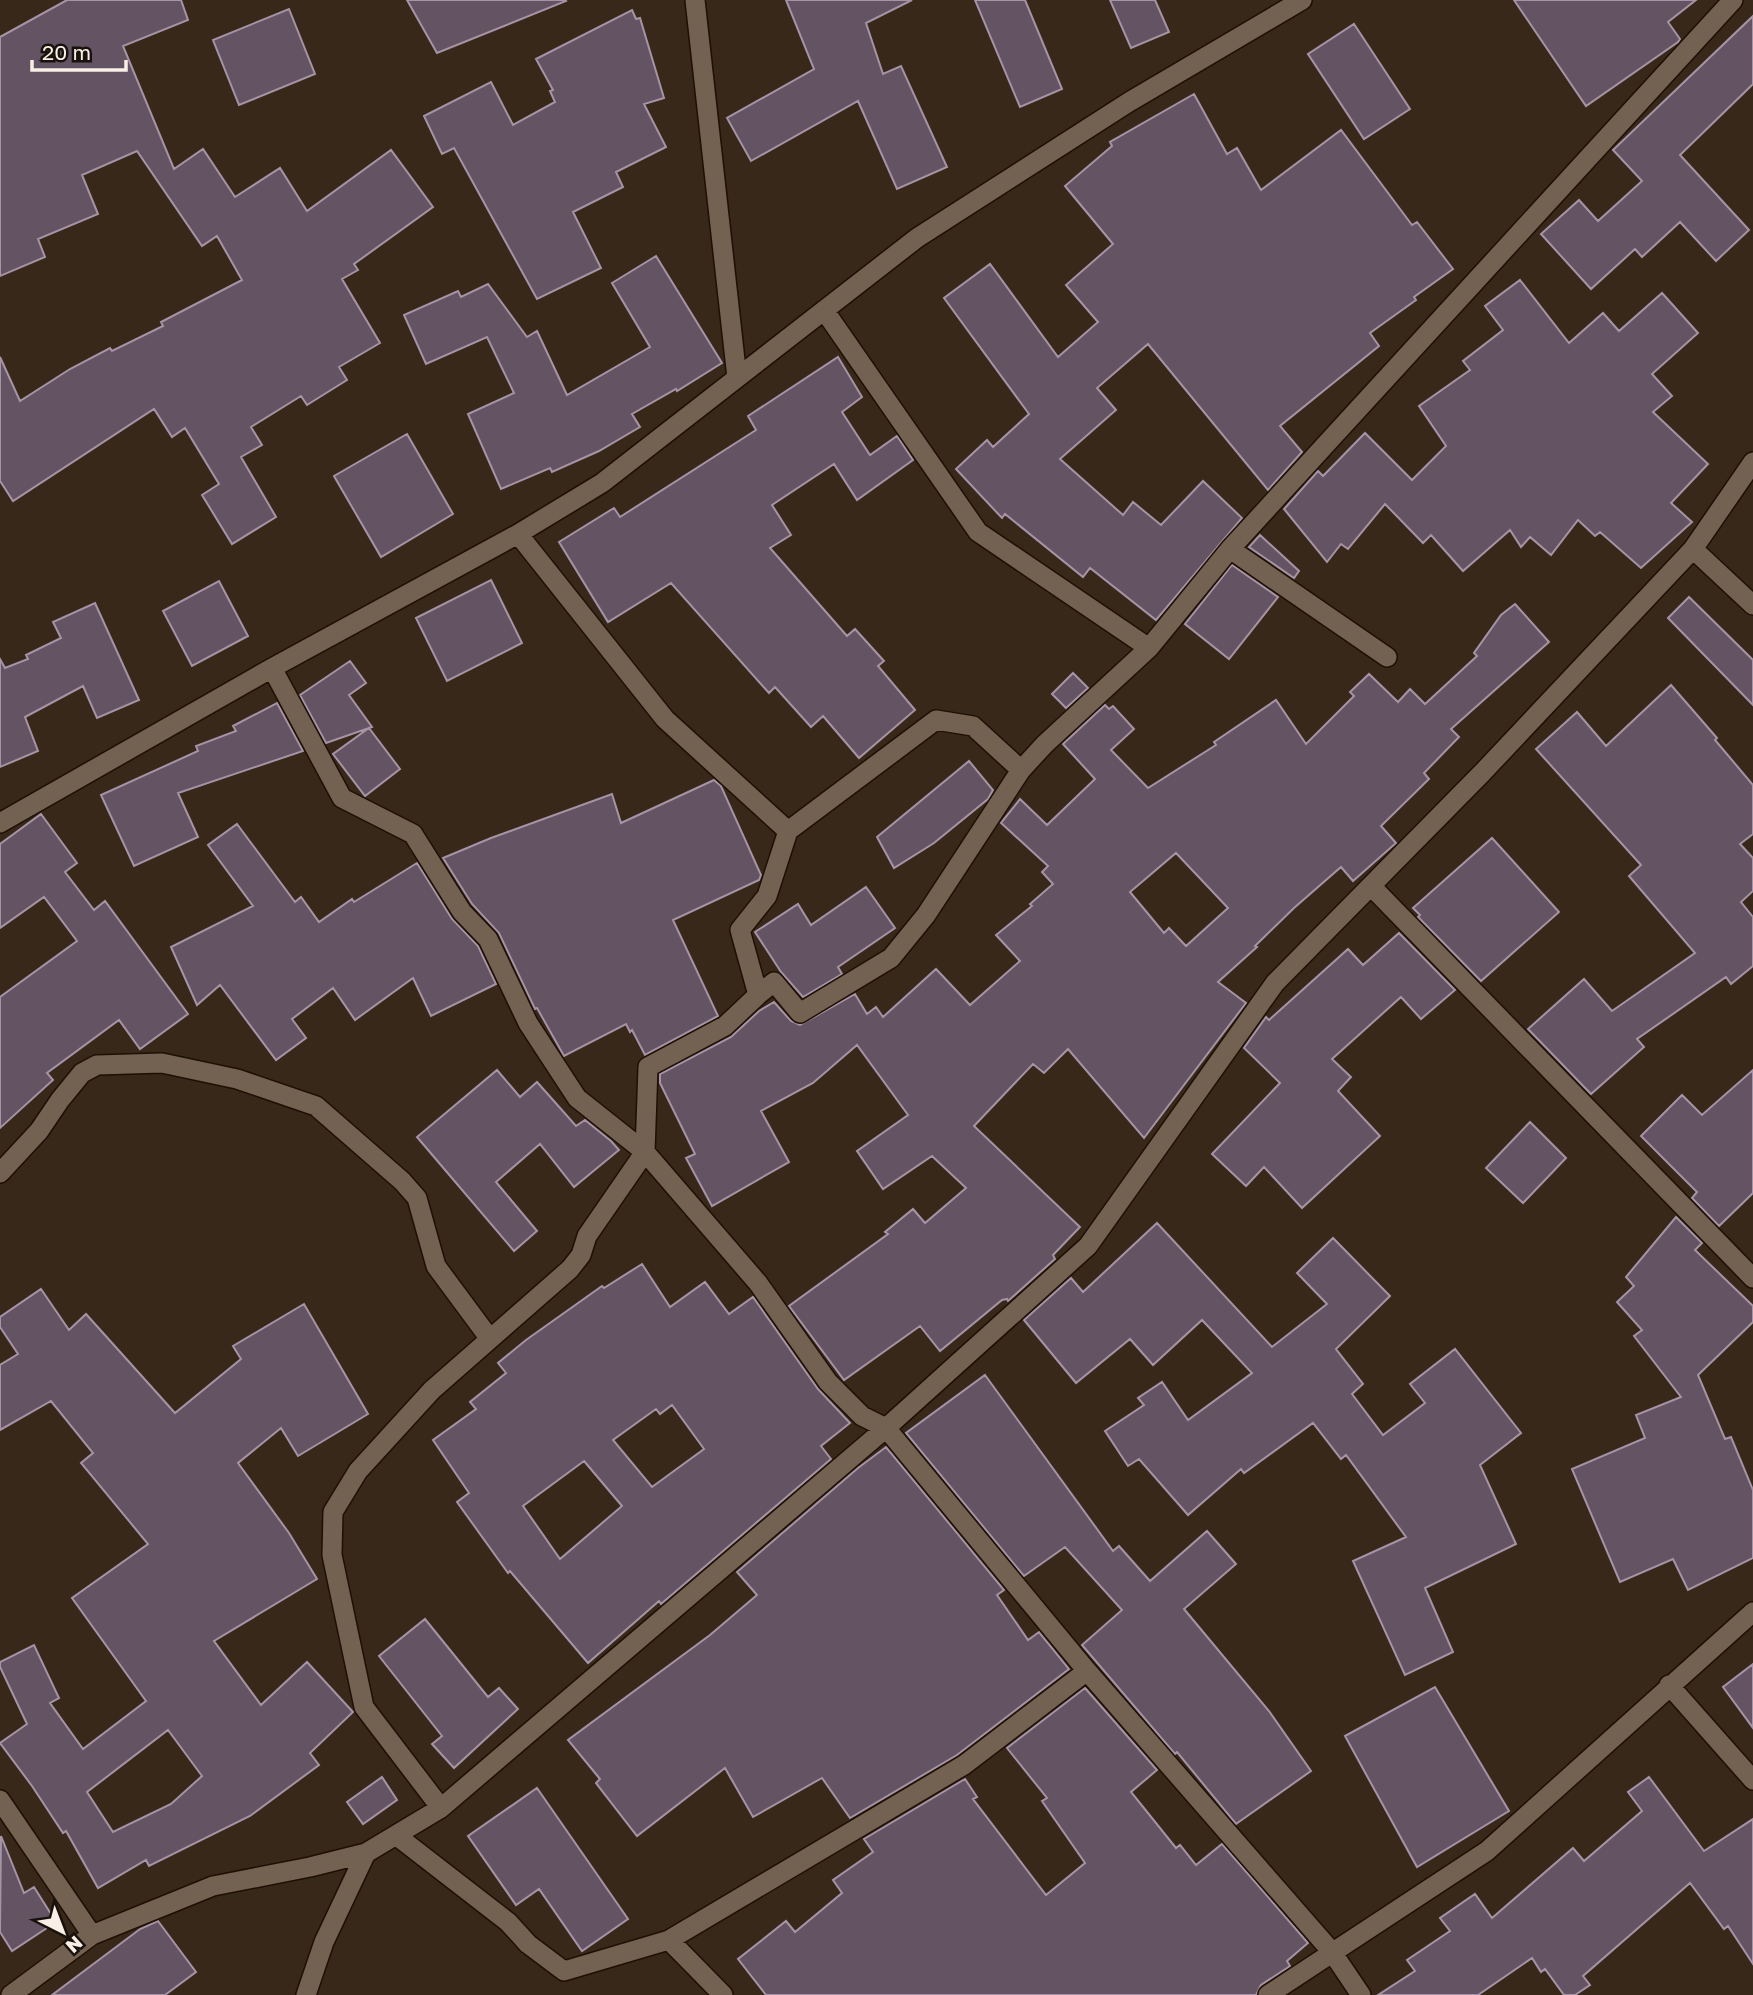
<svg xmlns="http://www.w3.org/2000/svg" width="1753" height="1995" font-family="'Golos Text',sans-serif">
	<style>
		.building { fill: #635363; stroke: #a694a6; stroke-width: 2; fill-rule: evenodd }
		.lines { fill: none; stroke-linecap: round; stroke-linejoin: round }
		.minor-casing { stroke: #1e1004; stroke-width: 22 }
		.minor { stroke: #736152; stroke-width: 19 }
	</style>
	<rect width="100%" height="100%" fill="#37281a"/>
	<path class="building" d="M 67,0 L 181,0 L 188,20 L 123,46 L 174,169 L 203,149 L 235,197 L 280,168 L 307,211 L 391,150 L 433,207 L 354,264 L 358,270 L 342,279 L 380,343 L 339,367 L 347,380 L 307,405 L 301,396 L 251,427 L 262,445 L 241,457 L 276,517 L 232,544 L 202,495 L 219,484 L 185,428 L 172,437 L 154,409 L 13,501 L 0,481 L 0,357 L 20,401 L 70,369 L 110,348 L 112,351 L 163,326 L 161,322 L 242,280 L 217,236 L 202,246 L 137,151 L 82,175 L 98,214 L 38,239 L 45,257 L 0,276 L 0,37 Z
		M 407,0 L 565,0 L 566,1 L 437,53 Z
		M 786,0 L 912,0 L 866,23 L 883,74 L 901,66 L 947,167 L 897,189 L 858,101 L 751,161 L 727,118 L 814,69 Z
		M 975,0 L 1025,0 L 1062,89 L 1020,107 Z
		M 1110,0 L 1155,0 L 1169,32 L 1131,48 Z
		M 1514,0 L 1696,0 L 1668,22 L 1680,39 L 1678,42 L 1586,106 Z
		M 289,9 L 315,74 L 239,105 L 213,40 Z
		M 632,10 L 636,19 L 640,18 L 664,98 L 644,104 L 666,147 L 616,172 L 623,187 L 573,212 L 601,268 L 537,299 L 454,148 L 442,154 L 424,116 L 491,82 L 513,125 L 555,102 L 550,91 L 553,90 L 536,59 Z
		M 1753,16 L 1753,84 L 1680,155 L 1749,230 L 1716,261 L 1680,222 L 1642,257 L 1635,249 L 1591,289 L 1541,234 L 1579,200 L 1598,221 L 1642,181 L 1613,150 Z
		M 1354,24 L 1410,109 L 1364,139 L 1308,54 Z
		M 1194,94 L 1227,154 L 1237,148 L 1261,190 L 1341,130 L 1412,225 L 1417,222 L 1453,269 L 1414,297 L 1416,300 L 1370,333 L 1379,346 L 1280,426 L 1302,452 L 1268,490 L 1148,344 L 1097,388 L 1116,410 L 1060,459 L 1123,515 L 1133,502 L 1161,525 L 1203,481 L 1242,518 L 1156,620 L 1090,568 L 1083,577 L 1005,514 L 1002,518 L 956,469 L 987,440 L 993,447 L 1029,414 L 944,298 L 990,264 L 1058,357 L 1098,322 L 1066,285 L 1113,244 L 1065,186 L 1112,146 L 1110,142 Z
		M 656,256 L 722,363 L 677,391 L 676,389 L 632,414 L 640,427 L 599,451 L 552,472 L 550,468 L 501,489 L 468,414 L 514,393 L 487,337 L 426,364 L 404,315 L 458,291 L 461,297 L 488,284 L 527,337 L 537,331 L 567,395 L 650,347 L 612,283 Z
		M 1520,280 L 1569,343 L 1603,313 L 1619,331 L 1662,293 L 1698,333 L 1652,374 L 1672,396 L 1653,412 L 1708,464 L 1671,503 L 1692,522 L 1641,568 L 1600,532 L 1595,536 L 1578,520 L 1551,555 L 1530,537 L 1521,547 L 1510,530 L 1463,571 L 1431,535 L 1423,543 L 1385,504 L 1348,549 L 1341,544 L 1327,562 L 1284,509 L 1318,471 L 1323,476 L 1365,433 L 1412,480 L 1446,446 L 1419,406 L 1470,370 L 1463,361 L 1503,330 L 1485,306 Z
		M 838,357 L 862,397 L 842,412 L 870,455 L 897,436 L 913,460 L 857,500 L 834,464 L 772,505 L 791,535 L 770,548 L 847,636 L 855,629 L 884,661 L 878,666 L 915,710 L 859,758 L 823,716 L 811,727 L 775,687 L 769,693 L 671,583 L 608,622 L 559,542 L 614,508 L 620,517 L 756,430 L 748,416 Z
		M 407,434 L 453,514 L 381,557 L 334,476 Z
		M 1260,535 L 1299,571 L 1294,578 L 1249,547 Z
		M 1232,565 L 1278,597 L 1229,659 L 1185,624 Z
		M 491,580 L 522,643 L 447,681 L 416,618 Z
		M 219,581 L 248,636 L 192,666 L 163,611 Z
		M 1689,597 L 1753,660 L 1753,705 L 1668,618 Z
		M 95,603 L 139,700 L 97,718 L 83,686 L 25,717 L 38,751 L 0,767 L 0,659 L 5,668 L 28,659 L 26,655 L 61,638 L 53,622 Z
		M 1515,604 L 1549,642 L 1451,729 L 1459,737 L 1424,773 L 1429,779 L 1381,826 L 1396,843 L 1353,881 L 1341,867 L 1294,908 L 1255,946 L 1257,947 L 1218,982 L 1246,1003 L 1144,1138 L 1068,1049 L 1044,1073 L 1033,1064 L 974,1126 L 1080,1227 L 1053,1255 L 1055,1259 L 1008,1301 L 1007,1299 L 1002,1300 L 940,1351 L 920,1326 L 844,1380 L 789,1306 L 888,1234 L 885,1232 L 913,1209 L 925,1223 L 966,1188 L 932,1156 L 883,1189 L 857,1151 L 908,1115 L 857,1045 L 813,1083 L 761,1111 L 789,1162 L 712,1206 L 686,1158 L 695,1154 L 660,1083 L 660,1074 L 731,1037 L 759,1011 L 774,1002 L 791,1021 L 800,1025 L 855,994 L 867,1014 L 876,1007 L 883,1017 L 936,969 L 970,1005 L 1020,961 L 996,935 L 1032,906 L 1030,904 L 1053,884 L 1042,872 L 1048,866 L 1001,823 L 1020,799 L 1047,825 L 1095,779 L 1063,744 L 1105,705 L 1109,709 L 1113,706 L 1134,729 L 1111,750 L 1148,788 L 1216,745 L 1214,742 L 1276,700 L 1306,744 L 1354,696 L 1350,692 L 1369,674 L 1398,702 L 1410,689 L 1425,704 L 1477,656 L 1474,653 L 1501,615 ZM 1176,853 L 1228,908 L 1186,946 L 1169,928 L 1164,933 L 1130,892 Z
		M 350,661 L 366,683 L 349,695 L 372,727 L 326,743 L 300,695 Z
		M 1073,673 L 1088,688 L 1066,708 L 1052,694 Z
		M 1671,685 L 1717,738 L 1715,740 L 1753,785 L 1753,834 L 1740,844 L 1753,858 L 1753,891 L 1741,902 L 1753,917 L 1753,966 L 1731,984 L 1726,977 L 1637,1039 L 1644,1047 L 1591,1094 L 1528,1029 L 1584,979 L 1612,1011 L 1695,953 L 1629,876 L 1641,865 L 1536,749 L 1577,712 L 1606,746 Z
		M 277,703 L 303,751 L 178,793 L 198,837 L 134,866 L 101,795 L 198,751 L 196,746 L 236,731 L 233,726 Z
		M 369,728 L 400,769 L 365,796 L 333,754 Z
		M 969,761 L 993,790 L 988,799 L 934,843 L 894,868 L 877,837 Z
		M 714,780 L 721,786 L 761,875 L 759,880 L 673,920 L 718,1016 L 645,1055 L 632,1030 L 630,1032 L 626,1024 L 564,1056 L 537,1008 L 535,1009 L 499,933 L 472,904 L 443,858 L 491,838 L 612,794 L 621,823 Z
		M 41,814 L 77,863 L 65,872 L 94,910 L 105,901 L 188,1014 L 140,1049 L 119,1020 L 47,1073 L 53,1080 L 0,1128 L 0,997 L 77,941 L 44,897 L 0,928 L 0,844 Z
		M 237,824 L 295,902 L 301,897 L 319,922 L 352,899 L 354,902 L 417,863 L 452,919 L 478,946 L 496,984 L 431,1016 L 413,978 L 355,1020 L 333,988 L 292,1019 L 306,1038 L 276,1060 L 220,985 L 197,1005 L 171,947 L 253,906 L 208,845 Z
		M 1492,838 L 1559,912 L 1481,981 L 1418,917 L 1420,915 L 1413,908 Z
		M 866,887 L 895,928 L 838,967 L 842,974 L 803,997 L 781,972 L 755,932 L 798,904 L 811,925 Z
		M 1399,933 L 1455,990 L 1421,1019 L 1401,997 L 1332,1059 L 1351,1077 L 1338,1091 L 1380,1136 L 1302,1208 L 1264,1167 L 1246,1186 L 1212,1154 L 1280,1083 L 1244,1048 L 1266,1017 L 1269,1020 L 1348,949 L 1363,965 Z
		M 497,1070 L 520,1097 L 537,1082 L 576,1126 L 585,1120 L 611,1141 L 619,1150 L 574,1187 L 540,1144 L 496,1182 L 537,1231 L 514,1251 L 417,1137 Z
		M 1753,1070 L 1753,1193 L 1719,1226 L 1692,1198 L 1697,1192 L 1641,1136 L 1682,1095 L 1702,1115 Z
		M 1530,1122 L 1566,1158 L 1523,1203 L 1486,1168 Z
		M 1676,1217 L 1702,1243 L 1695,1250 L 1753,1306 L 1753,1322 L 1698,1375 L 1725,1439 L 1731,1437 L 1753,1490 L 1753,1558 L 1688,1590 L 1673,1559 L 1620,1582 L 1572,1469 L 1645,1438 L 1636,1415 L 1681,1397 L 1634,1336 L 1642,1330 L 1617,1302 L 1634,1286 L 1626,1277 Z
		M 1157,1223 L 1272,1347 L 1327,1304 L 1297,1273 L 1333,1238 L 1390,1296 L 1336,1349 L 1363,1384 L 1352,1394 L 1383,1435 L 1425,1403 L 1410,1384 L 1455,1349 L 1521,1433 L 1480,1465 L 1516,1544 L 1425,1588 L 1453,1652 L 1405,1675 L 1353,1561 L 1406,1537 L 1346,1455 L 1341,1459 L 1313,1423 L 1244,1473 L 1241,1469 L 1188,1515 L 1139,1459 L 1128,1466 L 1105,1431 L 1144,1405 L 1138,1398 L 1162,1382 L 1188,1420 L 1252,1373 L 1202,1320 L 1153,1365 L 1130,1339 L 1076,1383 L 1024,1320 L 1071,1278 L 1083,1292 Z
		M 642,1264 L 670,1307 L 705,1282 L 729,1314 L 753,1297 L 818,1389 L 850,1423 L 821,1446 L 831,1459 L 661,1604 L 659,1601 L 588,1663 L 510,1571 L 508,1573 L 457,1502 L 469,1493 L 433,1440 L 476,1409 L 470,1402 L 506,1373 L 498,1363 L 526,1340 L 602,1286 L 604,1288 ZM 672,1405 L 704,1449 L 652,1487 L 613,1440 L 656,1409 L 660,1414 ZM 584,1461 L 622,1506 L 560,1559 L 523,1506 Z
		M 41,1289 L 69,1330 L 86,1314 L 175,1413 L 241,1359 L 233,1346 L 304,1304 L 368,1414 L 298,1456 L 281,1428 L 238,1463 L 289,1533 L 317,1579 L 214,1641 L 261,1705 L 307,1662 L 353,1712 L 310,1753 L 319,1765 L 250,1816 L 149,1866 L 146,1860 L 98,1888 L 66,1831 L 63,1833 L 32,1786 L 0,1743 L 27,1724 L 0,1667 L 0,1662 L 34,1645 L 59,1698 L 50,1703 L 83,1749 L 146,1701 L 72,1598 L 148,1544 L 81,1463 L 93,1453 L 51,1401 L 0,1430 L 0,1365 L 18,1354 L 0,1327 L 0,1317 ZM 168,1730 L 202,1776 L 171,1804 L 113,1832 L 87,1792 Z
		M 985,1375 L 1113,1551 L 1119,1546 L 1150,1581 L 1207,1531 L 1236,1564 L 1184,1609 L 1269,1711 L 1311,1771 L 1236,1824 L 1177,1752 L 1175,1754 L 1082,1645 L 1122,1610 L 1065,1547 L 1024,1576 L 906,1433 Z
		M 886,1447 L 1004,1590 L 997,1595 L 1028,1640 L 1039,1632 L 1069,1669 L 957,1755 L 850,1818 L 822,1778 L 753,1817 L 725,1768 L 637,1836 L 596,1783 L 600,1779 L 568,1740 L 710,1635 L 757,1595 L 737,1572 L 858,1468 Z
		M 425,1619 L 488,1697 L 499,1688 L 518,1709 L 454,1768 L 432,1744 L 442,1736 L 379,1656 Z
		M 1753,1664 L 1753,1728 L 1723,1687 Z
		M 1435,1687 L 1509,1811 L 1417,1867 L 1345,1736 Z
		M 1085,1688 L 1157,1770 L 1131,1792 L 1176,1848 L 1180,1845 L 1196,1865 L 1222,1844 L 1308,1943 L 1287,1961 L 1290,1966 L 1261,1985 L 1256,1995 L 766,1995 L 738,1959 L 786,1921 L 795,1932 L 842,1893 L 833,1880 L 873,1852 L 864,1839 L 965,1779 L 977,1797 L 973,1799 L 1046,1895 L 1085,1863 L 1042,1801 L 1047,1798 L 1007,1748 Z
		M 382,1777 L 397,1800 L 363,1824 L 347,1802 Z
		M 1649,1777 L 1704,1851 L 1753,1819 L 1753,1964 L 1728,1926 L 1724,1929 L 1690,1883 L 1583,1976 L 1590,1985 L 1575,1995 L 1564,1995 L 1545,1969 L 1541,1972 L 1532,1958 L 1478,1995 L 1378,1995 L 1415,1971 L 1407,1960 L 1450,1931 L 1440,1918 L 1475,1894 L 1492,1918 L 1573,1848 L 1584,1861 L 1642,1811 L 1628,1792 Z
		M 537,1788 L 628,1919 L 582,1951 L 539,1889 L 516,1905 L 468,1836 Z
		M 1,1836 L 24,1893 L 34,1887 L 56,1922 L 12,1951 L 0,1932 Z
		M 158,1921 L 196,1972 L 165,1995 L 52,1995 L 140,1929 Z"/>
	<g class="lines">
		<g class="minor-casing">
			<path id="minor" d="M 695,0 L 737,378
				M 824,310 L 978,532 L 1149,648
				M 518,534 L 665,719 L 788,831
				M 1230,549 L 1387,657
				M 1693,549 L 1753,605
				M 272,668 L 342,798 L 413,834 L 462,912 L 488,939 L 528,1023 L 577,1098 L 645,1152 L 758,1283 L 828,1382 L 862,1416 L 886,1428 L 1087,1671 L 1332,1952 L 1361,1995
				M 0,823 L 272,668 L 518,534 L 602,483 L 917,238 L 1129,102 L 1302,0
				M 1371,886 L 1753,1278
				M 758,995 L 774,982 L 800,1013 L 891,958 L 926,915 L 1021,770
				M 0,1173 L 39,1131 L 60,1100 L 82,1073 L 97,1065 L 162,1063 L 237,1079 L 316,1106 L 402,1181 L 417,1198 L 436,1266 L 490,1339
				M 1669,1685 L 1753,1780
				M 0,1800 L 92,1935
				M 441,1808 L 364,1707 L 332,1555 L 333,1512 L 358,1471 L 432,1390 L 570,1269 L 581,1255 L 587,1236 L 645,1152 L 648,1067 L 725,1026 L 758,995 L 740,930 L 767,896 L 788,831 L 936,720 L 973,726 L 1021,770 L 1045,744 L 1149,648 L 1230,549 L 1733,0
				M 397,1836 L 508,1922 L 528,1944 L 564,1971 L 669,1940 L 723,1995
				M 669,1940 L 964,1765 L 1087,1671
				M 11,1995 L 92,1935 L 213,1886 L 310,1867 L 366,1853 L 441,1808 L 886,1428 L 1088,1246 L 1275,983 L 1482,773 L 1693,549 L 1753,462
				M 306,1995 L 324,1942 L 366,1853
				M 1268,1995 L 1487,1851 L 1753,1612"/>
		</g>
		<use href="#minor" class="minor"/>
	</g>
	<g transform="translate(63 1932) rotate(138)" stroke="#19120c" stroke-width="5" paint-order="stroke">
	<path d="M0-5L12 26L0 18L-12 26Z" fill="#faefe6"/>
	<text y="-10" font-size="19" font-weight="bold" text-anchor="middle" fill="#faefe6">N</text>
	</g>
	<path d="M32 60v10h94v-10" fill="none" stroke="#faefe6" stroke-width="3.5"/>
	<text x="42" y="60" font-size="21" fill="#faefe6" stroke="#19120c" stroke-width="5" paint-order="stroke">20 m</text>
</svg>
